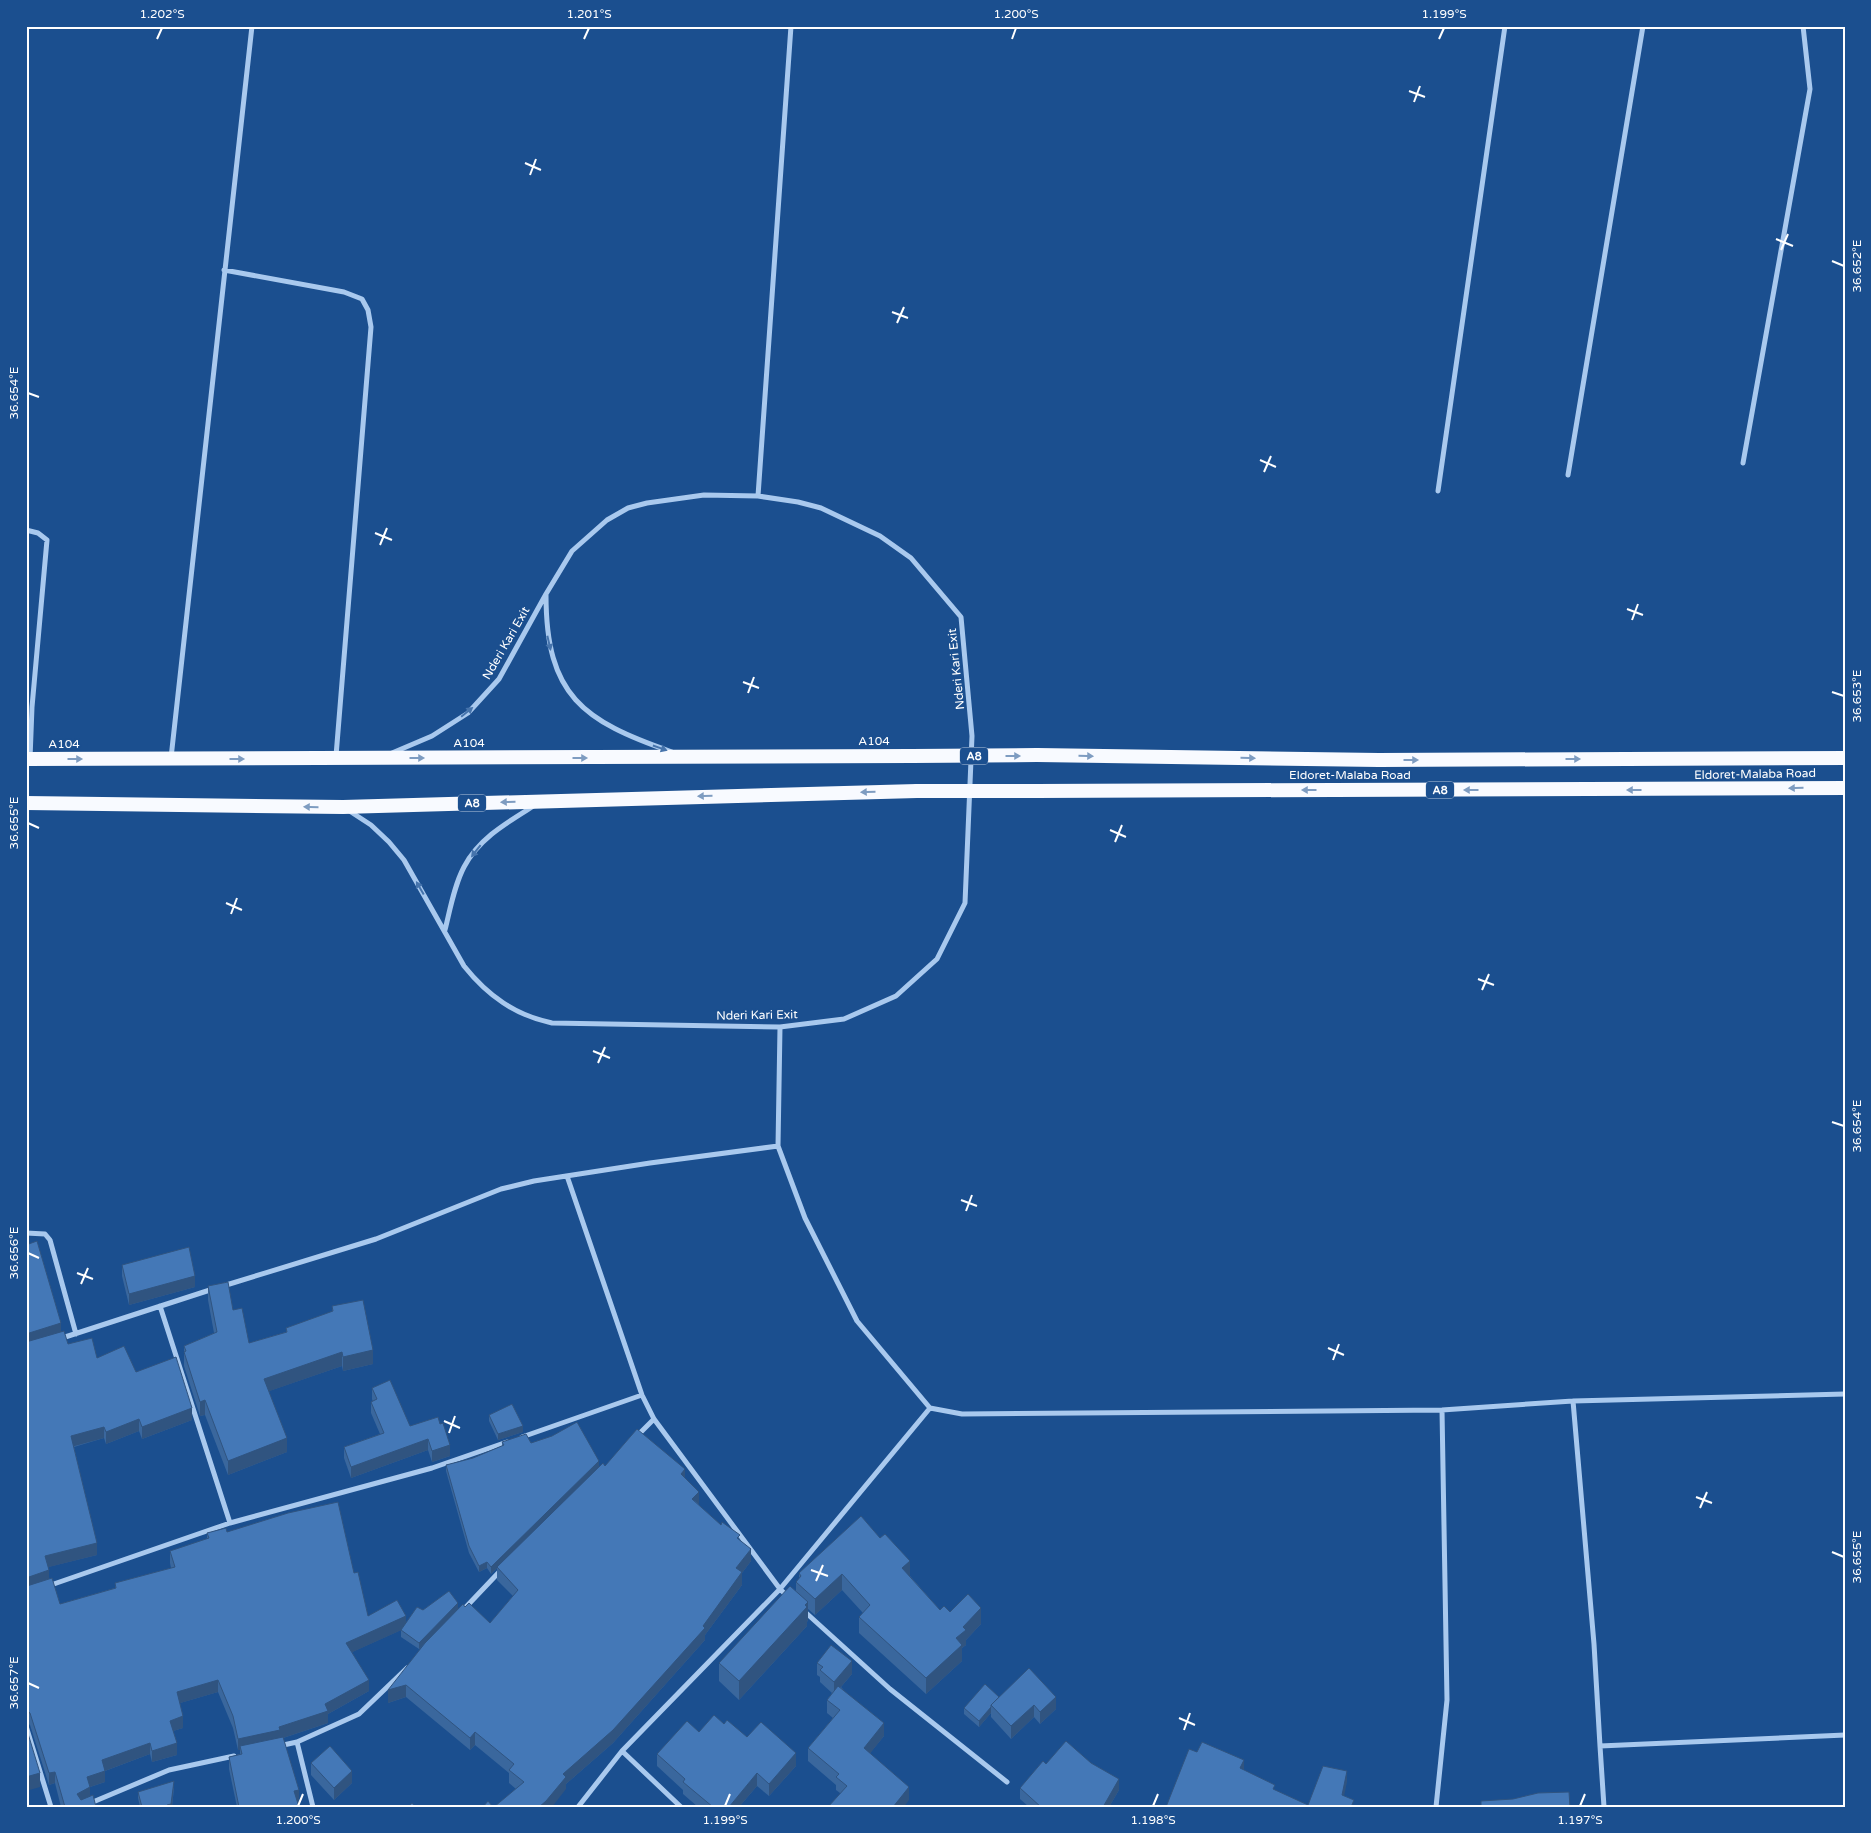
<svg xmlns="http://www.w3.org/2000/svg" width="1871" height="1833" font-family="'Varela Round',sans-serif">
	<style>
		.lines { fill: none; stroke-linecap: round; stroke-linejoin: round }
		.minor { stroke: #a9c9ee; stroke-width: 5 }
		.trunk { stroke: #f8faff; stroke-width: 14 }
		.trunk-bridge { stroke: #f8faff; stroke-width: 14 }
		.wall { fill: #3a679d }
		.shaded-wall { fill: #305480 }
		.building { fill: #4478b7; stroke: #305480 }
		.oneway { fill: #4674ac }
		.oneway2 { fill: #7e9cc1 }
		.ticks { fill: none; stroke: #fff; stroke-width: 2 }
		.labels { text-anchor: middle; stroke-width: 4; stroke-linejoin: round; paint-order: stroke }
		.shield { fill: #1b4f8f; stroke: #bbcadd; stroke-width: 1 }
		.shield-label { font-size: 11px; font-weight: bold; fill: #fff }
		.street-label { font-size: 12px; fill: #fff; stroke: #1b4f8f }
		.neatline { fill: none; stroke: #fff; stroke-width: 2 }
		.ticks-label { font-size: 12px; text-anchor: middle; fill: #fff }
	</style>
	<rect width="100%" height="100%" fill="#1b4f8f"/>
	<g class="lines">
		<path class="minor" d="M 224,270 L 344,292 L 362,299 L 368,310 L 371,327 L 336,756
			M 1743,463 L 1810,89 L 1803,26
			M 1568,475 L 1643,26
			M 1438,491 L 1505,26
			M 758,496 L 791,26
			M 26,530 L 38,533 L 47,540 L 32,707 L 30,759
			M 546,595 C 546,696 583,721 672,752
			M 171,758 L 252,26
			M 348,810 L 371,825 L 389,842 L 404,860 L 464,966 C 488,996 515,1015 552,1023 L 780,1027 L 844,1019 L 896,996 L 937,959 L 965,903 L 972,736 L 961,617 L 911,558 L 880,536 L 821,508 L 798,502 L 758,496 L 704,495 L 647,503 L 628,508 L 607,520 L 572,551 L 546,594 L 499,679 L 468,713 L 432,736 L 392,753
			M 445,930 C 450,910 454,886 464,867 C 479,838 508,822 535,805
			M 780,1027 L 778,1146 L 805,1218 L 857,1321 L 930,1408 L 962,1414 L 1442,1410 L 1573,1401 L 1845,1394
			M 567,1176 L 642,1395 L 654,1419 L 780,1589 L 788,1597
			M 26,1233 L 45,1234 L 50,1240 L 76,1334
			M 223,1286 L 376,1239 L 501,1189 L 534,1181 L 650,1163 L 778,1146
			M 160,1306 L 230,1523
			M 59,1339 L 213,1289
			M 1573,1401 L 1594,1644 L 1600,1746 L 1845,1735
			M 522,1437 L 642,1395
			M 636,1437 L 654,1419
			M 48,1586 L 230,1523 L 432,1468 L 507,1442
			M 465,1608 L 502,1569
			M 804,1611 L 890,1689 L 1007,1782
			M 26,1726 L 51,1807
			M 297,1742 L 359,1714 L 407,1668
			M 279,1746 L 297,1742 L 313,1807
			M 1600,1746 L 1604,1807
			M 622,1751 L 681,1807
			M 81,1807 L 169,1770 L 234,1756
			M 578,1807 L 622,1751 L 780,1589 L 930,1408
			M 1436,1807 L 1447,1700 L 1442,1410"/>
		<path class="trunk" d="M 1037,755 L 1379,760 L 1845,758
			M 26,759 L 912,756
			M 1036,791 L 1845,788
			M 26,803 L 343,807 L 917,791"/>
		<path class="trunk-bridge" d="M 912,756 L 1037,755
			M 917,791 L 1036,791"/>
	</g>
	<path class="wall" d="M 26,1245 L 61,1332 L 68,1344 L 97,1358 L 136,1372 L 192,1420 L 142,1439 L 139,1431 L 106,1444 L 104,1438 L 74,1447 L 97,1555 L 48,1567 L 49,1579 L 60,1604 L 115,1588 L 115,1583 L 171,1568 L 170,1563 L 170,1551 L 207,1539 L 207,1533 L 227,1532 L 354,1573 L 368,1616 L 406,1623 L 423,1610 L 458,1609 L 465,1607 L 490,1623 L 513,1596 L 497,1580 L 497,1568 L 491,1574 L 487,1568 L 479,1572 L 469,1553 L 446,1471 L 446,1465 L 473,1458 L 502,1446 L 502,1442 L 531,1443 L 599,1467 L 605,1466 L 685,1478 L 699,1505 L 721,1525 L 740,1540 L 751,1561 L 742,1573 L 742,1585 L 705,1635 L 705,1640 L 613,1743 L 566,1784 L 566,1789 L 516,1789 L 509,1783 L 509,1773 L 475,1745 L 470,1750 L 406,1697 L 388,1703 L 425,1643 L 419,1649 L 401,1637 L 401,1630 L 352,1652 L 369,1691 L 328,1714 L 328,1723 L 283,1738 L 299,1803 L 298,1803 L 299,1807 L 237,1807 L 229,1769 L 229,1757 L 240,1754 L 240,1750 L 238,1750 L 233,1728 L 218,1692 L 180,1703 L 183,1728 L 173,1731 L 177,1755 L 152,1762 L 150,1754 L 105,1771 L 105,1782 L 90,1787 L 90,1796 L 96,1807 L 61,1807 L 55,1783 L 49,1785 L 30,1725 L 26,1722 Z
		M 122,1265 L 195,1287 L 129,1305 L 122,1276 Z
		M 208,1286 L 233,1310 L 249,1343 L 286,1332 L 286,1328 L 332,1312 L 332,1306 L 373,1364 L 343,1371 L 342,1366 L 269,1391 L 287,1452 L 228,1475 L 205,1415 L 200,1416 L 184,1366 L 184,1346 L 214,1333 L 208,1300 Z
		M 372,1388 L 410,1426 L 450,1456 L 432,1462 L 428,1450 L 351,1478 L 344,1458 L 344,1447 L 380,1434 L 371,1413 L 371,1402 L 373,1402 L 372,1399 Z
		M 489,1415 L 523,1432 L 498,1440 L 489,1421 Z
		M 861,1516 L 910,1576 L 940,1610 L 981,1624 L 966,1640 L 966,1645 L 962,1648 L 962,1661 L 926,1694 L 859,1633 L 859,1617 L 863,1613 L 842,1590 L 815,1615 L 808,1609 L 808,1620 L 807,1622 L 807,1626 L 739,1700 L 719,1681 L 719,1663 L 796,1591 L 796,1582 L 799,1579 L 799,1573 Z
		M 817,1663 L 852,1674 L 841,1687 L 884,1736 L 870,1753 L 909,1800 L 840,1793 L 836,1790 L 836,1785 L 808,1761 L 808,1748 L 833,1718 L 827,1713 L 827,1700 L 832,1693 L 820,1682 L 820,1677 L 817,1675 Z
		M 999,1697 L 1056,1709 L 1040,1724 L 1034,1717 L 1011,1739 L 991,1717 L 991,1713 L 979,1727 L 964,1714 L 964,1708 Z
		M 724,1724 L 796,1766 L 769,1796 L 757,1786 L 739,1807 L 698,1807 L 683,1794 L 683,1790 L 657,1766 L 657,1754 L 699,1732 Z
		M 311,1763 L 352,1783 L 334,1800 L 311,1775 Z
		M 174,1788 L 172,1807 L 140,1807 L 138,1798 L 138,1792 Z
		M 1020,1788 L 1119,1790 L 1109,1807 L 1029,1807 L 1020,1799 Z"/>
	<path class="shaded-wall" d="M 195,1276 L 195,1287 L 129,1305 L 129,1294 Z
		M 61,1323 L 61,1334 L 26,1345 L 26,1334 Z
		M 373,1350 L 373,1364 L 343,1371 L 343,1357 Z
		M 342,1352 L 342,1366 L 264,1393 L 264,1379 Z
		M 205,1400 L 205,1415 L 200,1416 L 200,1402 Z
		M 192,1408 L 192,1420 L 142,1439 L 142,1427 Z
		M 139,1419 L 139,1431 L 106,1444 L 106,1432 Z
		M 523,1426 L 523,1432 L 498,1440 L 498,1434 Z
		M 104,1427 L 104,1438 L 71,1447 L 71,1436 Z
		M 287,1438 L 287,1452 L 228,1475 L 228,1461 Z
		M 428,1439 L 428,1450 L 351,1478 L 351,1467 Z
		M 450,1445 L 450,1456 L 432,1462 L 432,1451 Z
		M 599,1461 L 599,1468 L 491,1574 L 491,1567 Z
		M 685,1469 L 685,1481 L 681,1474 Z
		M 699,1492 L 699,1504 L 692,1499 Z
		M 97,1543 L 97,1555 L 45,1568 L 45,1556 Z
		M 751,1549 L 751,1561 L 742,1573 L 742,1585 L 705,1635 L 705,1640 L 613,1743 L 566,1784 L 566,1789 L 552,1807 L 539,1807 L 563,1774 L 736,1568 Z
		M 910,1561 L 910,1577 L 902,1568 Z
		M 487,1562 L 487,1568 L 479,1572 L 479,1566 Z
		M 49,1570 L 49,1581 L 26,1589 L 26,1578 Z
		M 842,1574 L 842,1590 L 815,1615 L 815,1599 Z
		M 808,1602 L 808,1620 L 807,1622 L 807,1626 L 739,1700 L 739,1681 Z
		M 458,1603 L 458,1610 L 419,1649 L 419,1643 Z
		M 981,1608 L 981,1624 L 966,1640 L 966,1645 L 962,1648 L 962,1661 L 926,1694 L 926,1678 L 963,1627 Z
		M 406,1616 L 406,1628 L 346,1655 L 346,1643 Z
		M 852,1661 L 852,1674 L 834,1695 L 834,1682 Z
		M 218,1680 L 218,1692 L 177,1704 L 177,1692 Z
		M 369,1680 L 369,1691 L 328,1714 L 328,1723 L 280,1739 L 240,1746 L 240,1750 L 238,1750 L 238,1739 L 279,1727 L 325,1704 Z
		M 406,1685 L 406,1697 L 388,1703 L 388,1690 Z
		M 1056,1697 L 1056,1709 L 1040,1724 L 1040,1712 Z
		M 1034,1705 L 1034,1717 L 1011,1739 L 1011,1726 Z
		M 991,1707 L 991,1713 L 979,1727 L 979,1721 Z
		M 183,1716 L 183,1728 L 170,1732 L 170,1721 Z
		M 884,1723 L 884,1736 L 864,1761 L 864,1748 Z
		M 475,1732 L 475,1745 L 470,1750 L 470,1738 Z
		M 150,1743 L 150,1754 L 102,1772 L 102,1760 Z
		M 177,1743 L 177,1755 L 152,1762 L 152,1751 Z
		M 796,1753 L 796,1766 L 769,1796 L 769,1784 Z
		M 1244,1760 L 1244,1770 L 1240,1768 Z
		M 105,1771 L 105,1782 L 90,1787 L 90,1798 L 77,1806 L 77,1794 L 87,1777 Z
		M 352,1771 L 352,1783 L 334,1800 L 334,1788 Z
		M 1347,1771 L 1347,1782 L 1342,1806 L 1342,1795 Z
		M 55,1772 L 55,1783 L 49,1785 L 49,1773 Z
		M 40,1773 L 40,1787 L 26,1791 L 26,1777 Z
		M 757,1773 L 757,1786 L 739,1807 L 729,1807 Z
		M 1119,1779 L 1119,1790 L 1109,1807 L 1103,1807 Z
		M 174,1781 L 172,1807 L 167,1807 Z
		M 909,1787 L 909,1800 L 904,1807 L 893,1807 Z
		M 299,1790 L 299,1803 L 294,1804 L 294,1791 Z"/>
	<path class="building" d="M 37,1241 L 61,1323 L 26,1334 L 26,1245 Z
		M 189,1247 L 195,1276 L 129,1294 L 122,1265 Z
		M 228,1282 L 233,1310 L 242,1308 L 249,1343 L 287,1332 L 286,1328 L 333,1311 L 332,1306 L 363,1300 L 373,1350 L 343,1357 L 342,1352 L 264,1379 L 287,1438 L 228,1461 L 205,1400 L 200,1402 L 184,1352 L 186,1351 L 184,1346 L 217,1332 L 208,1286 Z
		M 64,1331 L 68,1344 L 92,1338 L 97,1358 L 124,1346 L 136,1372 L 176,1357 L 192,1408 L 142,1427 L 139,1419 L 106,1432 L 104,1427 L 71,1436 L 97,1543 L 45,1556 L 49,1570 L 26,1578 L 26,1342 Z
		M 390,1380 L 410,1426 L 438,1417 L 440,1424 L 443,1423 L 450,1445 L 432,1451 L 428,1439 L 351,1467 L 344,1447 L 384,1433 L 371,1402 L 377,1399 L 372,1388 Z
		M 512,1404 L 523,1426 L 498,1434 L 489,1415 Z
		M 577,1422 L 599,1461 L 491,1567 L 487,1562 L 479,1566 L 469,1546 L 446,1465 L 473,1458 L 504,1445 L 502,1442 L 526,1434 L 531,1443 L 552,1436 Z
		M 637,1429 L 685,1469 L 681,1474 L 699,1492 L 692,1499 L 721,1525 L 722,1522 L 740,1535 L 737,1538 L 751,1549 L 736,1568 L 742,1572 L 703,1626 L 705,1628 L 613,1730 L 563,1774 L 566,1777 L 546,1801 L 539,1807 L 494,1807 L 524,1782 L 509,1770 L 514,1764 L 475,1732 L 470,1738 L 406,1685 L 388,1690 L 425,1643 L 463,1604 L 465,1607 L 469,1603 L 490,1623 L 518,1590 L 497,1567 L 603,1463 L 605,1466 Z
		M 338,1502 L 354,1573 L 358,1572 L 368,1616 L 397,1600 L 406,1616 L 346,1643 L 369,1680 L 325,1704 L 328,1711 L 279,1727 L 280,1730 L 238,1739 L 233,1716 L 218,1680 L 177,1692 L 183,1716 L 170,1721 L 177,1743 L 152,1751 L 150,1743 L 102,1760 L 105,1771 L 87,1777 L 90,1787 L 77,1794 L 81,1800 L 93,1795 L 96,1807 L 65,1807 L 55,1772 L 49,1773 L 30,1713 L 26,1710 L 26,1586 L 27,1586 L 52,1578 L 60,1604 L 116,1588 L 115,1583 L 175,1567 L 170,1551 L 209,1538 L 207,1533 L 226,1528 L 227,1532 L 288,1513 Z
		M 861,1516 L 880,1538 L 885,1534 L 910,1561 L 902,1568 L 940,1610 L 944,1606 L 950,1612 L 968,1594 L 981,1608 L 963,1627 L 966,1630 L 956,1638 L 962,1645 L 926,1678 L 859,1617 L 870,1605 L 842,1574 L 815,1599 L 796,1582 L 801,1576 L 799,1573 Z
		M 790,1586 L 808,1602 L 805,1605 L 807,1607 L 739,1681 L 719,1663 Z
		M 449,1591 L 458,1603 L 419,1643 L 401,1630 L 417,1607 L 423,1610 Z
		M 831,1645 L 852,1661 L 834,1682 L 820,1670 L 823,1667 L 817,1663 Z
		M 1029,1668 L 1056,1697 L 1040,1712 L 1034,1705 L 1011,1726 L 991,1705 Z
		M 985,1684 L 999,1697 L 991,1705 L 991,1707 L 979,1721 L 964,1708 Z
		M 838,1686 L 884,1723 L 864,1748 L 909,1787 L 893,1807 L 828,1807 L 847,1786 L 836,1777 L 839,1774 L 808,1748 L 840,1710 L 827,1700 Z
		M 714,1715 L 724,1724 L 727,1720 L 747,1737 L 761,1722 L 796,1753 L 769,1784 L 757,1773 L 729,1807 L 713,1807 L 683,1782 L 685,1779 L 657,1754 L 687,1721 L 699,1732 Z
		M 26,1727 L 40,1773 L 26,1777 Z
		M 283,1737 L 299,1790 L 294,1791 L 299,1807 L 239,1807 L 229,1757 L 242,1754 L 240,1746 Z
		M 1066,1741 L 1091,1763 L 1119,1779 L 1103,1807 L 1041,1807 L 1020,1788 L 1043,1761 L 1046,1764 Z
		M 1202,1742 L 1244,1760 L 1240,1768 L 1275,1785 L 1273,1789 L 1308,1805 L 1323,1766 L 1347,1771 L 1342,1795 L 1354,1800 L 1351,1807 L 1166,1807 L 1189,1749 L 1197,1752 Z
		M 330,1746 L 352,1771 L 334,1788 L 311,1763 Z
		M 174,1781 L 171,1804 L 167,1805 L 168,1807 L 142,1807 L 138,1792 Z
		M 1569,1792 L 1570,1807 L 1481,1807 L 1481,1801 L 1513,1799 L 1538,1793 Z
		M 488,1801 L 493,1807 L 483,1807 Z
		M 412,1803 L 416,1807 L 408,1807 Z"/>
	<defs><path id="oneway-solid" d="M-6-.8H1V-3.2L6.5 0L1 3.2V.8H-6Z" transform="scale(1.25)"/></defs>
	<g class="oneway">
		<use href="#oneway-solid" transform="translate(549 643) rotate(77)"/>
		<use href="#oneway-solid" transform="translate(467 712) rotate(-39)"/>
		<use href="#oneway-solid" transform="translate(660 748) rotate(19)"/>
		<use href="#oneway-solid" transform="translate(476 851) rotate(128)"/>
		<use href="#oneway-solid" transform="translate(420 888) rotate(-120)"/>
	</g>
	<g class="oneway2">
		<use href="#oneway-solid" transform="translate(1013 756)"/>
		<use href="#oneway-solid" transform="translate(1086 756) rotate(1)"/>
		<use href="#oneway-solid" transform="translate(417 758)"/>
		<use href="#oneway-solid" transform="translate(580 758)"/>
		<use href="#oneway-solid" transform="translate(1248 758) rotate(1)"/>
		<use href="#oneway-solid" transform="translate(75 759)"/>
		<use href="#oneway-solid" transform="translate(237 759)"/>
		<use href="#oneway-solid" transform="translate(1573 759)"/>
		<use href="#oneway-solid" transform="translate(1411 760)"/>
		<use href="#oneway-solid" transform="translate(1796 788) rotate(179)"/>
		<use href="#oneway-solid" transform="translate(1309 790) rotate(180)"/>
		<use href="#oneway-solid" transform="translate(1471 790) rotate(180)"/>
		<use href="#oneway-solid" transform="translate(1634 790) rotate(180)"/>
		<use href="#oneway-solid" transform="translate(868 792) rotate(178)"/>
		<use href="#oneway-solid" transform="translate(705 796) rotate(178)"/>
		<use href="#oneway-solid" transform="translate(508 802) rotate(178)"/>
		<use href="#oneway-solid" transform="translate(311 807) rotate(-179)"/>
	</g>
	<path class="ticks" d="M 157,39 L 162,28M 584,39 L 589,28M 1012,39 L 1016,28M 1439,39 L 1444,28M 1409,91 L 1425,97M 1414,102 L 1420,86M 525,163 L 541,170M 530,175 L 536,159M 1776,239 L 1793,246M 1781,250 L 1788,234M 1832,261 L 1844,266M 892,312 L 908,318M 897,323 L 904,307M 28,393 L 39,397M 1260,460 L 1276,467M 1264,472 L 1271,456M 375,533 L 392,540M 380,545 L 387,528M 1627,609 L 1643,615M 1632,620 L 1638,604M 743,682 L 759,688M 1832,692 L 1844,696M 748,693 L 754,677M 28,823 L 39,828M 1110,830 L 1126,837M 1115,842 L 1122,825M 226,903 L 242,910M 231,914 L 237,898M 1478,979 L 1494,985M 1482,990 L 1489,974M 593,1051 L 610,1058M 598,1063 L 605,1047M 1832,1122 L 1844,1126M 961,1200 L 977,1206M 966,1211 L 972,1195M 28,1253 L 39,1258M 77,1273 L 93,1279M 81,1284 L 88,1268M 1328,1348 L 1344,1355M 1333,1360 L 1339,1344M 444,1421 L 460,1428M 449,1433 L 455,1416M 1696,1497 L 1712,1503M 1700,1508 L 1707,1492M 1832,1552 L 1844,1557M 811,1570 L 828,1576M 816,1581 L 823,1565M 28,1683 L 39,1688M 1179,1718 L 1195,1725M 1184,1730 L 1190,1713M 298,1806 L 303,1794M 725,1806 L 730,1794M 1153,1806 L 1158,1794M 1580,1806 L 1585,1794"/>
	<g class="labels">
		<g class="shield">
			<rect x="960" y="747.5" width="28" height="17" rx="4"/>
			<rect x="1426" y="781.5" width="28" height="17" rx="4"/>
			<rect x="458" y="794.5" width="28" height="17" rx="4"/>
		</g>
		<g class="shield-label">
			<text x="974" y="760">A8</text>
			<text x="1440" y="794">A8</text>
			<text x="472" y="807">A8</text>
		</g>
		<g class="street-label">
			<text transform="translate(506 643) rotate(-60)" y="4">Nderi Kari Exit</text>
			<text transform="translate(956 669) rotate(-96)" y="4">Nderi Kari Exit</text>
			<text x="874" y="745">A104</text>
			<text x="469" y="747">A104</text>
			<text x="64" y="748">A104</text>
			<text transform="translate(1755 774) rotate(-1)" y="4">Eldoret-Malaba Road</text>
			<text x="1350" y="779">Eldoret-Malaba Road</text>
			<text transform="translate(757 1015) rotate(-1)" y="4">Nderi Kari Exit</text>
		</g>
	</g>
	<rect width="1871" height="1833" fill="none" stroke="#1b4f8f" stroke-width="55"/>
	<rect x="28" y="28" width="1816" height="1778" class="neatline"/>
	<g class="ticks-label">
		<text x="162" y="18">1.202°S</text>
		<text x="589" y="18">1.201°S</text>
		<text x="1016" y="18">1.200°S</text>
		<text x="1444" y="18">1.199°S</text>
		<text transform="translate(1857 266) rotate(-90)" y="4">36.652°E</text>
		<text transform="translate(14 393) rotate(-90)" y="4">36.654°E</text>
		<text transform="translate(1857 696) rotate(-90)" y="4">36.653°E</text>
		<text transform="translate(14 823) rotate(-90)" y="4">36.655°E</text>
		<text transform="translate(1857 1126) rotate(-90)" y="4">36.654°E</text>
		<text transform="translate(14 1253) rotate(-90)" y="4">36.656°E</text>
		<text transform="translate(1857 1557) rotate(-90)" y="4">36.655°E</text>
		<text transform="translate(14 1683) rotate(-90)" y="4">36.657°E</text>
		<text x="298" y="1824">1.200°S</text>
		<text x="725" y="1824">1.199°S</text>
		<text x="1153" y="1824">1.198°S</text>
		<text x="1580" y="1824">1.197°S</text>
	</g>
</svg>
